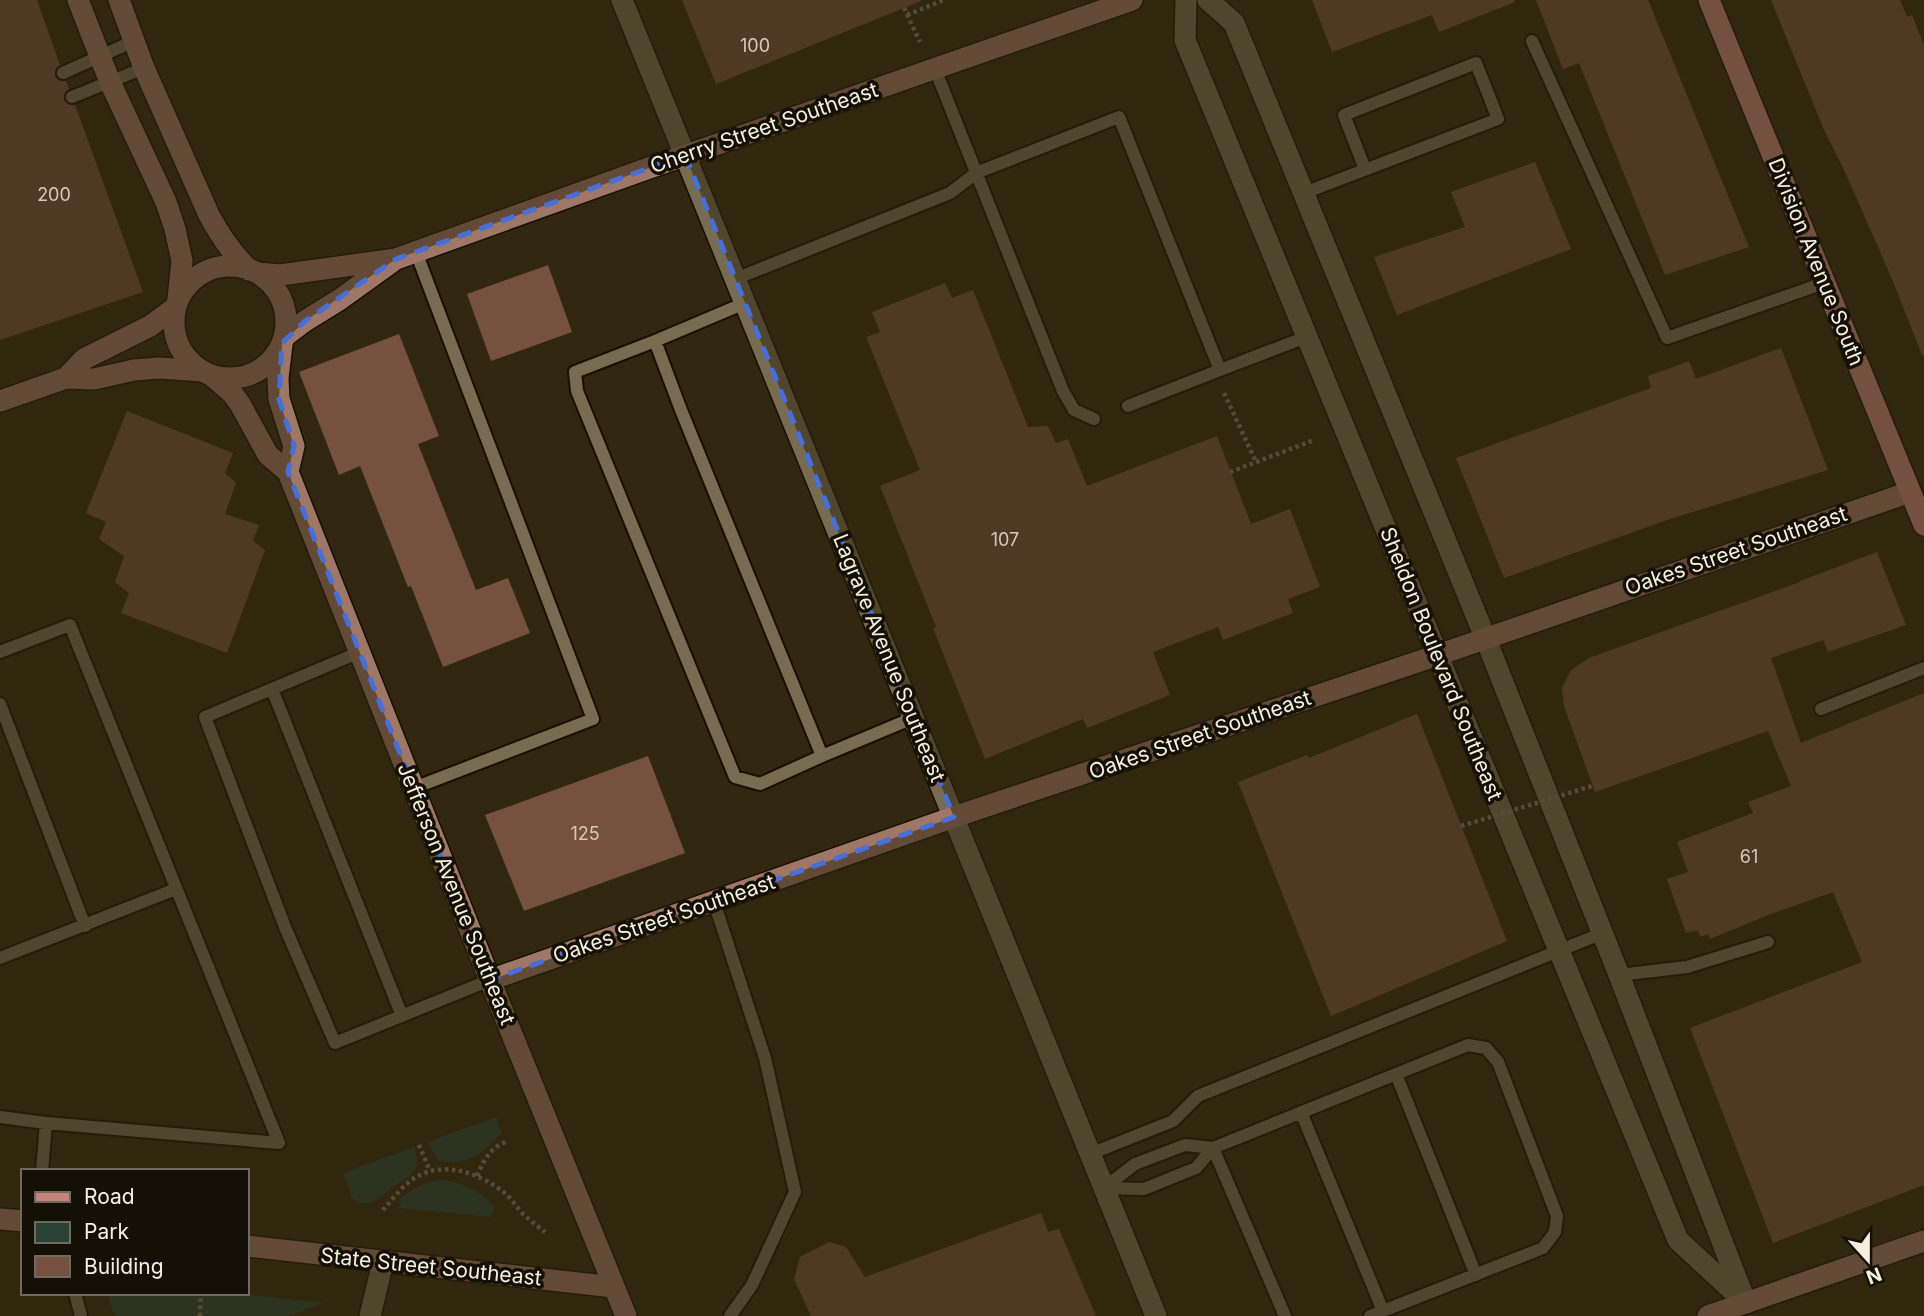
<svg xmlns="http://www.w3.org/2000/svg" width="1924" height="1316" font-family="Inter,sans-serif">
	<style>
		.green { fill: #284336 }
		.building { fill: #77513f }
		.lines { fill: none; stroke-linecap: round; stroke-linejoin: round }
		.lane-casing { stroke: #190f00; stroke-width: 16 }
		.street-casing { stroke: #190f00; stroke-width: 24 }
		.secondary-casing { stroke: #190f00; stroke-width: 24 }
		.primary-casing { stroke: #190f00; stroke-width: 24 }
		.path { stroke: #837966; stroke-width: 4.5; stroke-dasharray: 3.5 3.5; stroke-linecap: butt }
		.lane { stroke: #776b52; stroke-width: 12 }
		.street { stroke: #776b52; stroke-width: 21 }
		.secondary { stroke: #9e7767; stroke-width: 21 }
		.primary { stroke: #c4847c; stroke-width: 21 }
		.path-bridge { stroke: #837966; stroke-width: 4.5; stroke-dasharray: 3.5 3.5; stroke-linecap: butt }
		.marked { fill: none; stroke: #486eda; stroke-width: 5; stroke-dasharray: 14 9; stroke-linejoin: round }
		.labels { text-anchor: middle; stroke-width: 7; stroke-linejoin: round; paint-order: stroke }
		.number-label { font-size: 18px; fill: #d6c8b8 }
		.street-label { font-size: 21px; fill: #f6efe1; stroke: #151006 }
	</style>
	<rect width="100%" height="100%" fill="#31260f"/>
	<path class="green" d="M 496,1117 L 502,1134 C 495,1139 490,1145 484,1150 C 472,1160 455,1164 439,1161 L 427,1142 Z
		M 414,1147 C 418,1157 419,1166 411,1175 C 404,1179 398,1183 392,1188 C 379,1197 369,1212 352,1198 L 343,1173 Z
		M 445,1180 C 465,1184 483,1191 495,1208 L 491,1217 L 400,1208 L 401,1198 C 415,1187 427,1181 445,1180 Z
		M 107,1293 L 233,1293 L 325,1303 L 288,1316 L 115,1316 Z"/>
	<path class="building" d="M 0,0 L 37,0 L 60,65 L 56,68 L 55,76 L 58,80 L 66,81 L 69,89 L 65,92 L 64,100 L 67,104 L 75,105 L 143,292 L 0,340 Z
		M 682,0 L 921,0 L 921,1 L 716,84 Z
		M 1312,0 L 1514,0 L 1515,2 L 1439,32 L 1432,15 L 1332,52 Z
		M 1536,0 L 1648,0 L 1749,247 L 1665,275 L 1579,63 L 1563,69 Z
		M 1771,0 L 1900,0 L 1907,17 L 1912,15 L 1924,45 L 1924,355 L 1922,355 L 1892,279 L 1845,172 L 1824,130 Z
		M 1535,162 L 1571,249 L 1397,315 L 1374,257 L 1465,227 L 1451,192 Z
		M 548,265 L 572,332 L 491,361 L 467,294 Z
		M 945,283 L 952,298 L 973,290 L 1028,427 L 1048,426 L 1056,443 L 1068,439 L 1087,486 L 1217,436 L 1251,524 L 1290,509 L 1320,587 L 1288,599 L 1293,613 L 1223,640 L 1218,627 L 1153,652 L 1170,695 L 1087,728 L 1083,719 L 985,759 L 933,628 L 936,627 L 880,486 L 920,470 L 866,337 L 880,332 L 872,312 Z
		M 399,334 L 439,436 L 418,444 L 476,590 L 508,578 L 530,633 L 443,667 L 411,586 L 408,587 L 360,466 L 339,475 L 299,372 Z
		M 1781,348 L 1828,470 L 1667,520 L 1504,578 L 1456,458 L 1651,388 L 1648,376 L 1689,361 L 1696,379 Z
		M 127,411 L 233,453 L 225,473 L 236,483 L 225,514 L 259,525 L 253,541 L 265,550 L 227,653 L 121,613 L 129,593 L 115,582 L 124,556 L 99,539 L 106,522 L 86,513 Z
		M 1877,552 L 1906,625 L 1828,652 L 1823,640 L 1771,658 L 1801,743 L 1924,693 L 1924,1185 L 1773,1243 L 1690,1028 L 1862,962 L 1833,892 L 1768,915 L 1710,939 L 1708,934 L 1700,937 L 1698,930 L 1686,933 L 1667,879 L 1688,872 L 1677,842 L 1753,813 L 1748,802 L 1791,786 L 1768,731 L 1595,792 L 1564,706 L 1562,688 L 1571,670 L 1589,658 L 1800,582 L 1800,581 Z
		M 1417,714 L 1507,941 L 1331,1016 L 1238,782 L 1307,755 L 1309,758 Z
		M 648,756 L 685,853 L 524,911 L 485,815 Z
		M 1041,1213 L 1048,1232 L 1059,1229 L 1096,1316 L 811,1316 L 794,1279 L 800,1257 L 829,1242 L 846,1247 L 865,1277 Z"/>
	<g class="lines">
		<g class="lane-casing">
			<path id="lane" d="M 1532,41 L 1667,338 L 1824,283
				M 935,69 L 1063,391 L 1074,410 L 1094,419
				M 63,73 L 134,41
				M 72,97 L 144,68
				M 1304,193 L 1498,119 L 1476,63 L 1344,115 L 1365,169
				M 735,279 L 950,193 L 976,173 L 1119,117 L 1220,370 L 1306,337
				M 655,341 L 745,303
				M 1128,406 L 1220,370
				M 0,652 L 70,625 L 279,1143 L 46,1123 L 0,1117
				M 360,652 L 205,717 L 285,927 L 335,1043 L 490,980
				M 272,689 L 402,1016
				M 0,704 L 85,926
				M 1821,709 L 1924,668
				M 822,756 L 681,410 L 655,341 L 575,372 L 577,391 L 735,777 L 760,784 L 822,756 L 913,718
				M 414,788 L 593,719 L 416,252
				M 714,902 L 765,1058 L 795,1192 L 752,1285 L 730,1316
				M 0,958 L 176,889
				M 1619,975 L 1687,967 L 1768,942
				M 1396,1074 L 1476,1275
				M 1301,1112 L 1383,1311
				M 1185,1145 L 1213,1148 L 1196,1168 L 1144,1189 L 1104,1188 L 1135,1164 Z
				M 1090,1154 L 1173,1121 L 1198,1096 L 1603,933
				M 42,1171 L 46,1123
				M 75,1293 L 81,1316
				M 1285,1316 L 1213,1148 L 1468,1045 L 1486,1048 L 1498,1062 L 1557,1216 L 1555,1232 L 1543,1248 L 1370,1316"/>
		</g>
		<g class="street-casing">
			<path id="street" d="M 622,0 L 1156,1316
				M 1186,0 L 1185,40 L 1678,1240 L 1746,1303
				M 1208,0 L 1234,23 L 1485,637 L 1619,975 L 1744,1298
				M 370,1316 L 383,1262"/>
		</g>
		<g class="secondary-casing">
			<path id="secondary" d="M 78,0 L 110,82 L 166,202 L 175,229 L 182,261 L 178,299
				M 119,0 L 144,68 L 209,215 C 220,236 232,253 249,270
				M174 322a56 56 0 1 1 112 0a56 56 0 1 1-112 0Z
				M 257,273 L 280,275 L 396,259 L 649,168 L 1132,0
				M 284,337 L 305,321 L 339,300 L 392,262
				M 282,344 L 278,378 L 279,399 L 294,446 L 288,472
				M 211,375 L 232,393 L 240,404 L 268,455 L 288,472 L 490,980 L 626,1316
				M 66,378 L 84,359 L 150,326 L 176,307
				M 0,401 L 66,378 L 94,379 L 134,370 L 159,368 L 203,371
				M 490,980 L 954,817 L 1438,655 L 1910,492
				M 0,1219 L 23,1221
				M 247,1246 L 614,1287
				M 1708,1316 L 1924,1241"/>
		</g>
		<g class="primary-casing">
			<path id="primary" d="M 1709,0 L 1924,525"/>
		</g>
		<path class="path" d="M 904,8 L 920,42
			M 907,15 L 944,0
			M 1224,393 L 1256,462
			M 1230,472 L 1314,440
			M 419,1145 L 430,1171
			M 477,1176 C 484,1159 491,1147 508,1141
			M 383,1210 C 392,1200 401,1187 413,1179 C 443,1159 481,1173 507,1195 C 513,1201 518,1209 524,1215 C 531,1221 538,1227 545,1232
			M 200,1316 L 201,1293"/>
		<use href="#lane" class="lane"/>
		<use href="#street" class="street"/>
		<use href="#secondary" class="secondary"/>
		<use href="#primary" class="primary"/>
		<path class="path-bridge" d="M 1461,826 L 1592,786"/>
	</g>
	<path d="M0 0H1924V1316H0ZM 685,155 L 954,817 L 490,980 L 288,472 L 294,446 L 279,399 L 282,343 L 305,321 L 396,259 Z" fill="#31260f" fill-opacity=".55" fill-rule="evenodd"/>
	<path class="marked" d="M 685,155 L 954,817 L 490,980 L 288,472 L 294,446 L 279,399 L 282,343 L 305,321 L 396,259 Z"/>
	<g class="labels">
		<g class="number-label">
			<text x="755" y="52">100</text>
			<text x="54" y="201">200</text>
			<text x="1005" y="546">107</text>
			<text x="585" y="840">125</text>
			<text x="1749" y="863">61</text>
		</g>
		<g class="street-label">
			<text transform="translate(764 128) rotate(-19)" y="7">Cherry Street Southeast</text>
			<text transform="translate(1816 262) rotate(68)" y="7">Division Avenue South</text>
			<text transform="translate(1736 551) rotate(-19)" y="7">Oakes Street Southeast</text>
			<text transform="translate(889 658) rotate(68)" y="7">Lagrave Avenue Southeast</text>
			<text transform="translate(1441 664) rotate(68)" y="7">Sheldon Boulevard Southeast</text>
			<text transform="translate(1200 735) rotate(-19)" y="7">Oakes Street Southeast</text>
			<text transform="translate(456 894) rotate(68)" y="7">Jefferson Avenue Southeast</text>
			<text transform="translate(664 919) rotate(-19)" y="7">Oakes Street Southeast</text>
			<text transform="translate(431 1267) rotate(6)" y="7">State Street Southeast</text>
		</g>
	</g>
	<rect x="21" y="1169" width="228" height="126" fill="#151006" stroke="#6f695e" stroke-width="2"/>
	<rect x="35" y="1192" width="35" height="10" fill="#c4847c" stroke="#6f695e" stroke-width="2"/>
	<text x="84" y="1204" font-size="21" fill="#f6efe1">Road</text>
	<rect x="35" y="1222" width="35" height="21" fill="#284336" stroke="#6f695e" stroke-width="2"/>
	<text x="84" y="1239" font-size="21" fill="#f6efe1">Park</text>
	<rect x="35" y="1256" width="35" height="21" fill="#77513f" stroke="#6f695e" stroke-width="2"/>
	<text x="84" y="1274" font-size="21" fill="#f6efe1">Building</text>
	<g transform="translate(1868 1260) rotate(159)" stroke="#151006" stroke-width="5" paint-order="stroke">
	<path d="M0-5L12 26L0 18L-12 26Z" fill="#f6efe1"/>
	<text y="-10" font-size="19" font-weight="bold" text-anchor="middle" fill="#f6efe1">N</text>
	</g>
</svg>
